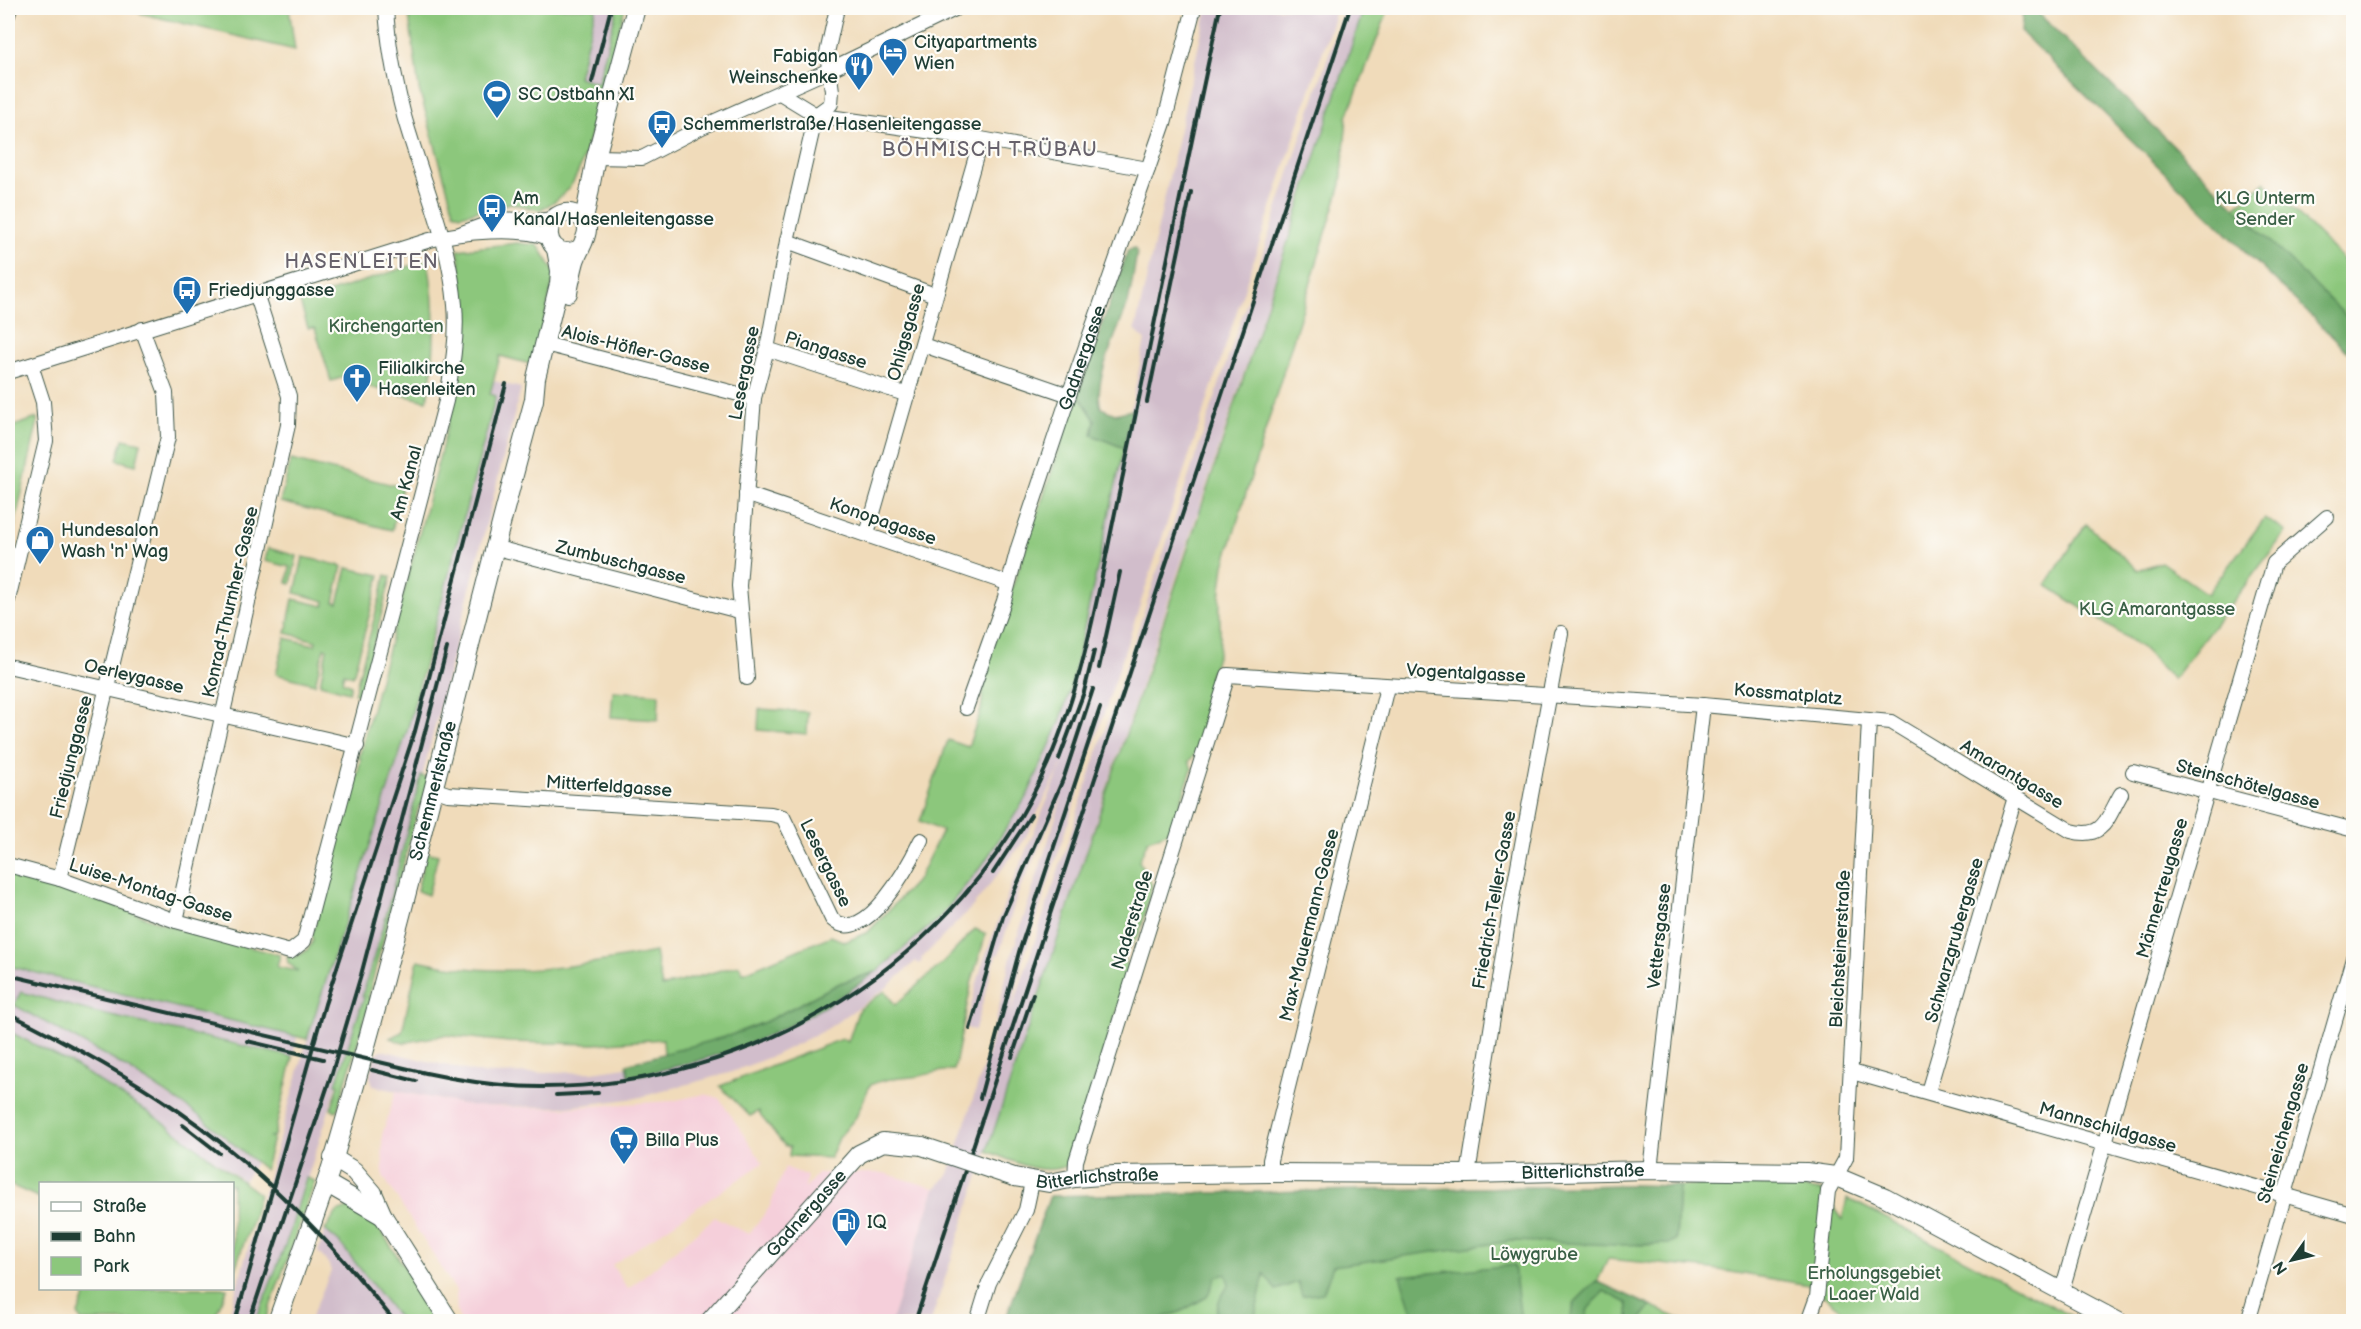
<svg xmlns="http://www.w3.org/2000/svg" width="2361" height="1329" font-family="'Balsamiq Sans',sans-serif">
	<style>
		.built { fill: #f5cfda }
		.industrial { fill: #d1bdcb }
		.green { fill: #8cc77c; stroke: #568258; stroke-width: 1.5 }
		.forest { fill: #71ac6c; stroke: #487450; stroke-width: 1.5 }
		.lines { fill: none; stroke-linecap: round; stroke-linejoin: round }
		.minor-casing { stroke: #3e5548; stroke-width: 16 }
		.major-casing { stroke: #3e5548; stroke-width: 20 }
		.minor { stroke: #fff; stroke-width: 14 }
		.major { stroke: #fff; stroke-width: 18 }
		.rail { stroke: #1f3d34; stroke-width: 4 }
		.major-bridge-casing { stroke: #3e5548; stroke-width: 20; stroke-linecap: butt }
		.major-bridge { stroke: #fff; stroke-width: 18 }
		.labels { text-anchor: middle; stroke-width: 4.5; stroke-linejoin: round; paint-order: stroke }
		.poi-label { font-size: 18px; fill: #1f3d34; stroke: #fdfcf7; text-anchor: start }
		.park-label { font-size: 18px; fill: #3a6046; stroke: #fdfcf7 }
		.street-label { font-size: 18px; fill: #1f3d34; stroke: #fdfcf7 }
		.neighbourhood-label { font-size: 20px; letter-spacing: 1.5px; fill: #67626c; stroke: #fdfcf7 }
	</style>
	<rect width="100%" height="100%" fill="#fdfcf7"/>
	<filter id="ink" filterUnits="userSpaceOnUse"><feTurbulence type="fractalNoise" baseFrequency=".0167" numOctaves="2"/><feDisplacementMap in="SourceGraphic" scale="12" xChannelSelector="R" yChannelSelector="G"/><feConvolveMatrix kernelMatrix="1 2 1 2 8 2 1 2 1" color-interpolation-filters="sRGB"/></filter>
	<filter id="wash" filterUnits="userSpaceOnUse"><feTurbulence type="fractalNoise" baseFrequency=".008" numOctaves="4" result="noise"/><feDisplacementMap in="SourceGraphic" scale="24" xChannelSelector="R" yChannelSelector="G"/><feGaussianBlur stdDeviation="1.35" result="paint"/><feColorMatrix in="noise" values="0 0 0 0 0 0 0 0 0 0 0 0 0 0 0 0 0 1.4 0 .05"/><feComposite in="paint" operator="in"/></filter>
	<g filter="url(#wash)">
		<rect width="100%" height="100%" fill="#f0dbba"/>
		<path class="built" d="M 396,1091 L 472,1106 L 562,1108 L 671,1101 L 705,1094 L 719,1098 L 763,1163 L 612,1265 L 628,1289 L 715,1217 L 749,1234 L 769,1208 L 785,1167 L 807,1176 L 805,1188 L 818,1173 L 884,1173 L 935,1188 L 891,1321 L 461,1321 L 457,1313 L 456,1291 L 383,1176 L 382,1135 Z"/>
		<path class="industrial" d="M 596,8 L 617,8 L 598,83 L 578,78 Z
			M 1207,8 L 1337,8 L 1022,962 L 1010,1016 L 1344,8 L 1364,8 L 931,1321 L 891,1321 L 935,1188 L 949,1174 L 989,1049 L 1011,957 L 1063,795 L 1018,893 L 999,954 L 996,955 L 975,1030 L 965,1028 L 982,965 L 1010,888 L 1064,761 L 1023,842 L 973,906 L 921,959 L 922,961 L 919,964 L 916,961 L 886,988 L 827,1029 L 775,1055 L 729,1073 L 637,1098 L 567,1107 L 472,1106 L 373,1086 L 370,1076 L 375,1056 L 381,1050 L 482,1074 L 592,1072 L 667,1061 L 906,940 L 1107,526 L 1145,340 L 1135,330 Z
			M 494,381 L 521,388 L 418,793 L 353,1035 L 289,1236 L 256,1321 L 227,1322 L 319,999 L 395,770 L 425,671 Z
			M 8,966 L 288,1032 L 297,1038 L 293,1057 L 93,1012 L 21,992 L 14,1005 L 117,1062 L 201,1117 L 255,1163 L 244,1181 L 160,1120 L 8,1031 Z
			M 325,1230 L 340,1243 L 401,1321 L 309,1322 L 331,1271 L 328,1263 L 318,1252 Z"/>
		<path class="green" d="M 141,8 L 289,8 L 295,50 L 139,13 Z
			M 408,8 L 596,8 L 578,77 L 598,83 L 617,8 L 625,8 L 584,157 C 574,185 567,197 539,210 L 511,203 L 460,215 L 454,212 L 419,89 Z
			M 1364,8 L 1389,8 L 1347,117 L 1341,184 L 1224,565 C 1223,575 1221,587 1220,598 C 1218,631 1226,643 1209,676 L 1221,686 L 1197,752 L 1189,761 L 1192,769 L 1171,831 L 1148,840 L 1139,861 L 1152,885 L 1140,934 L 1123,956 L 1130,971 L 1068,1165 C 1042,1178 1011,1160 987,1151 L 1185,557 Z
			M 2265,182 L 2353,269 L 2353,323 L 2234,208 Z
			M 517,243 L 538,245 L 555,273 L 534,365 L 500,356 L 490,394 L 496,396 L 407,731 L 307,1039 L 8,966 L 8,872 L 60,885 L 172,927 L 280,955 L 277,967 L 298,971 L 288,963 L 287,957 C 299,957 309,952 313,940 L 312,936 L 351,788 L 354,788 L 361,759 L 359,758 C 380,676 404,595 425,512 C 449,420 473,345 458,250 Z
			M 428,260 C 436,308 437,353 427,401 L 370,387 L 364,371 L 331,381 L 315,328 L 308,328 L 300,302 Z
			M 1078,394 L 1095,420 L 1092,435 L 1124,448 L 1071,686 L 1060,722 L 1027,796 L 983,864 L 939,918 L 876,972 L 840,983 L 765,1022 L 707,1044 L 664,1055 L 663,1039 L 594,1044 L 509,1042 L 444,1035 L 403,1043 L 390,1038 L 402,1032 L 418,960 C 495,980 578,967 655,952 L 662,987 L 739,965 L 743,973 L 831,936 L 845,942 L 868,932 L 918,879 L 942,831 L 920,821 L 948,740 L 968,747 L 981,710 L 986,665 Z
			M 37,418 L 37,425 L 8,555 L 8,428 Z
			M 123,439 L 141,443 L 136,465 L 117,460 Z
			M 291,460 L 402,487 L 392,530 L 280,502 Z
			M 2265,518 L 2286,532 L 2173,679 L 2141,647 L 2046,585 L 2086,524 L 2138,570 L 2161,562 L 2207,594 Z
			M 268,548 L 297,556 L 291,584 L 287,583 L 290,567 L 265,561 Z
			M 303,557 L 342,566 L 334,602 L 338,603 L 347,568 L 380,575 L 353,676 L 344,673 L 342,681 L 351,685 L 349,692 L 320,684 L 327,649 L 324,648 L 315,684 L 276,674 L 285,638 L 315,645 L 316,641 L 286,633 L 293,599 L 324,606 L 325,601 L 295,593 Z
			M 386,575 L 391,577 L 360,695 L 354,694 Z
			M 613,691 L 659,694 L 658,720 L 611,717 Z
			M 759,709 L 808,712 L 807,734 L 758,730 Z
			M 421,776 L 428,778 L 422,805 L 419,805 L 368,997 L 371,998 L 337,1111 L 331,1109 L 339,1085 L 336,1084 L 364,997 L 362,996 L 386,916 Z
			M 426,852 L 438,855 L 428,895 L 417,891 Z
			M 975,929 L 986,934 L 972,980 L 954,1070 C 939,1070 926,1076 912,1077 C 896,1079 885,1078 870,1085 L 856,1117 L 840,1136 L 830,1158 L 789,1156 L 790,1147 L 785,1146 L 760,1115 L 759,1111 L 750,1116 L 720,1086 L 842,1039 L 848,1042 L 859,1009 L 885,991 L 895,1005 L 944,962 Z
			M 21,992 L 93,1012 L 293,1057 L 274,1136 L 270,1137 L 273,1138 L 265,1170 L 201,1117 L 163,1091 L 117,1062 L 14,1005 Z
			M 8,1031 L 72,1064 L 160,1120 L 259,1194 L 252,1221 L 233,1274 L 232,1184 L 40,1184 L 40,1198 L 8,1184 Z
			M 306,1178 L 315,1181 L 265,1321 L 256,1321 L 289,1235 Z
			M 1747,1182 L 1822,1191 L 1842,1220 L 1847,1199 L 1857,1203 L 2081,1321 L 1817,1321 L 1820,1315 L 1824,1314 L 1836,1321 L 1841,1309 L 1809,1285 L 1713,1269 L 1608,1259 L 1597,1282 L 1684,1321 L 1005,1322 L 1050,1196 L 1633,1185 L 1638,1245 L 1669,1244 L 1676,1239 L 1679,1186 Z
			M 350,1203 L 376,1223 L 439,1321 L 401,1321 L 340,1243 L 325,1230 L 337,1212 L 348,1208 Z
			M 89,1288 L 227,1288 L 227,1289 L 213,1321 L 81,1321 L 78,1314 Z"/>
		<path class="forest" d="M 2023,8 L 2033,8 L 2353,323 L 2353,357 L 2021,32 Z
			M 1135,248 L 1137,253 C 1134,269 1132,287 1128,303 C 1119,330 1092,381 1101,408 L 1115,414 L 1132,410 L 1124,448 L 1092,435 L 1095,420 L 1078,394 L 1128,250 Z
			M 876,972 C 814,1018 744,1052 669,1068 C 656,1071 641,1076 629,1076 L 627,1064 L 731,1035 L 765,1022 L 840,983 Z
			M 1633,1185 L 1679,1186 L 1676,1239 L 1669,1244 L 1616,1245 L 1512,1241 L 1333,1266 L 1323,1293 L 1302,1296 L 1298,1282 L 1276,1290 L 1264,1274 L 1254,1321 L 1214,1321 L 1219,1301 L 1229,1284 L 1226,1274 L 1216,1277 L 1207,1297 L 1180,1312 L 1152,1321 L 1005,1321 L 1050,1196 Z
			M 1514,1265 L 1521,1321 L 1415,1321 L 1400,1276 Z
			M 1596,1281 L 1651,1306 L 1639,1321 L 1630,1321 L 1627,1303 L 1604,1291 L 1588,1309 L 1585,1321 L 1569,1321 L 1575,1302 Z"/>
	</g>
	<g filter="url(#ink)">
		<g class="lines">
			<g class="minor-casing">
				<g id="minor">
					<path d="M 8,15 L 10,8"/>
					<path d="M 780,93 L 816,115 L 981,139 L 1148,169"/>
					<path d="M 816,115 L 831,104 L 832,91 L 827,53 L 837,8"/>
					<path d="M 596,157 L 642,158 L 702,127 L 827,71 L 957,8"/>
					<path d="M 462,233 L 500,219 L 537,221 L 553,219"/>
					<path d="M 787,241 L 935,295"/>
					<path d="M 545,344 L 754,398"/>
					<path d="M 923,345 L 1069,395"/>
					<path d="M 767,349 L 908,395"/>
					<path d="M 8,372 L 430,240 C 461,232 519,226 549,238"/>
					<path d="M 746,494 L 1007,583"/>
					<path d="M 867,534 L 981,139"/>
					<path d="M 493,547 L 739,611"/>
					<path d="M 8,600 L 46,441 L 43,402 L 31,365"/>
					<path d="M 8,666 L 357,746"/>
					<path d="M 747,678 L 739,586 L 754,398 L 767,349 L 787,241 L 816,115"/>
					<path id="s1" d="M 966,708 L 1004,601 L 1018,548 L 1069,395 L 1164,123 L 1194,8"/>
					<path d="M 2133,772 L 2354,830"/>
					<path d="M 433,789 L 448,794 L 771,814 L 783,817 L 832,919 C 865,949 910,863 921,840"/>
					<path d="M 8,865 L 60,879 L 176,921 L 290,952 L 304,941 L 446,401 C 452,369 458,337 455,305 C 449,238 422,180 404,116 C 395,81 388,44 386,8"/>
					<path d="M 60,879 L 168,437 L 166,393 L 142,329"/>
					<path d="M 176,921 L 288,425 L 289,396 L 256,293"/>
					<path d="M 1852,1072 L 2354,1215"/>
					<path d="M 1928,1092 L 2015,797"/>
					<path d="M 1650,1170 L 1703,705"/>
					<path d="M 1270,1173 L 1270,1160 L 1387,687"/>
					<path d="M 1468,1174 L 1511,904 L 1561,633"/>
					<path d="M 1075,1178 L 1076,1161 L 1228,675 L 1703,705 L 1891,722 L 2071,831 C 2104,840 2107,818 2121,794"/>
					<path d="M 2062,1290 L 2274,563 L 2327,517"/>
					<path d="M 977,1322 L 989,1283 L 1026,1210 L 1032,1182"/>
					<path d="M 1808,1322 L 1817,1297 L 1828,1191 L 1846,1158 L 1869,721"/>
					<path d="M 2248,1322 L 2354,955"/>
				</g>
			</g>
			<g class="major-casing">
				<g id="major">
					<path d="M 584,220 L 596,157 L 636,8"/>
					<path d="M 568,293 C 570,282 572,272 575,261 C 580,245 600,224 574,214 C 566,211 559,214 553,219 C 540,241 560,261 581,248"/>
					<path d="M 333,1158 L 354,1171 L 373,1193 L 383,1216 L 450,1322"/>
					<path id="s2" d="M 1014,1177 L 1049,1183 L 1075,1178 L 1114,1175 L 1270,1173 L 1468,1174 L 1650,1170 L 1806,1172 L 1835,1176 L 1885,1197 L 2119,1322"/>
					<path d="M 326,1183 L 383,1216"/>
					<path id="s3" d="M 277,1322 C 296,1267 317,1213 334,1158 C 408,907 465,652 534,400 L 536,378 L 559,284 L 560,271 L 556,249"/>
					<path id="s4" d="M 709,1322 L 859,1154 L 883,1142 L 922,1146"/>
				</g>
			</g>
			<use href="#minor" class="minor"/>
			<use href="#major" class="major"/>
			<path class="rail" d="M 592,82 L 611,8
				M 1147,402 L 1191,192
				M 1099,668 L 1120,572
				M 1059,759 L 1084,692 L 1094,651
				M 993,873 L 1031,815
				M 8,975 L 426,1073 C 463,1081 501,1087 540,1087 C 755,1088 961,961 1048,763 C 1086,676 1100,581 1120,489 C 1154,329 1185,168 1220,8
				M 8,1013 C 66,1042 124,1073 177,1110 C 261,1168 332,1242 395,1322
				M 970,1029 L 1003,917 L 1064,777 L 1093,689
				M 247,1041 L 323,1059
				M 1012,1057 L 1033,994
				M 372,1070 L 416,1081
				M 556,1095 L 598,1093
				M 980,1098 L 1019,952 L 1100,708
				M 183,1125 L 219,1153
				M 235,1322 L 325,1004 L 415,731 L 506,384
				M 249,1322 L 332,1073 L 361,975 L 447,648
				M 915,1322 L 1350,8"/>
			<g class="major-bridge-casing">
				<path id="major-bridge" d="M 922,1146 L 1014,1177"/>
			</g>
			<use href="#major-bridge" class="major-bridge"/>
		</g>
	</g>
	<defs>
		<g id="hotel-pin" transform="scale(1.5)"><path d="M0 17L-7.5 6A9.5 9.5 0 1 1 7.5 6Z" fill="#1f6fb2" stroke="#fdfcf7"/><path d="M-6-4.5h1.5V1H6V5H4.5V3h-9V5H-6ZM-4 0a1.8 1.8 0 1 1 3.6 0ZM.5 0V-2.5h3Q6-2.5 6 0Z" fill="#fff"/></g>
		<g id="restaurant-pin" transform="scale(1.5)"><path d="M0 17L-7.5 6A9.5 9.5 0 1 1 7.5 6Z" fill="#1f6fb2" stroke="#fdfcf7"/><path d="M-5-6h1v4h1v-4h1v4h1v-4h1v5L-1.5 .5V6h-2V.5L-5-1ZM5-6V6H3V1.5H1.5Q1.5-4 5-6Z" fill="#fff"/></g>
		<g id="stadium-pin" transform="scale(1.5)"><path d="M0 17L-7.5 6A9.5 9.5 0 1 1 7.5 6Z" fill="#1f6fb2" stroke="#fdfcf7"/><path d="M0-5a6.5 5 0 1 0 0 10a6.5 5 0 1 0 0-10ZM-3.5-1.8h7v3.6h-7Z" fill="#fff"/></g>
		<g id="bus-pin" transform="scale(1.5)"><path d="M0 17L-7.5 6A9.5 9.5 0 1 1 7.5 6Z" fill="#1f6fb2" stroke="#fdfcf7"/><path d="M-5-6H5V4H4V6H2V4H-2V6H-4V4H-5ZM-3.5-4V0h7V-4ZM-3.5 1.2v1.5H-2V1.2ZM2 1.2v1.5H3.5V1.2Z" fill="#fff"/></g>
		<g id="church-pin" transform="scale(1.5)"><path d="M0 17L-7.5 6A9.5 9.5 0 1 1 7.5 6Z" fill="#1f6fb2" stroke="#fdfcf7"/><path d="M-1.2-6h2.4v3.5h3.3v2.4h-3.3V6h-2.4V-.1h-3.3v-2.4h3.3Z" fill="#fff"/></g>
		<g id="shop-pin" transform="scale(1.5)"><path d="M0 17L-7.5 6A9.5 9.5 0 1 1 7.5 6Z" fill="#1f6fb2" stroke="#fdfcf7"/><path d="M-5-2.5h2.3a2.7 3.5 0 0 1 5.4 0H5L5.5 6h-11ZM-1.5-2.5h3a1.5 2.3 0 0 0-3 0Z" fill="#fff"/></g>
		<g id="supermarket-pin" transform="scale(1.5)"><path d="M0 17L-7.5 6A9.5 9.5 0 1 1 7.5 6Z" fill="#1f6fb2" stroke="#fdfcf7"/><path d="M-6-5.5h2.5l.6 2H6L4.5 2H-2.5L-4.4-4H-6ZM-1.5 3.2a1.3 1.3 0 1 0 .1 0ZM3 3.2a1.3 1.3 0 1 0 .1 0Z" fill="#fff"/></g>
		<g id="fuel-pin" transform="scale(1.5)"><path d="M0 17L-7.5 6A9.5 9.5 0 1 1 7.5 6Z" fill="#1f6fb2" stroke="#fdfcf7"/><path d="M-5.5-6h7V0h2V4h1.3V-2.5L3-4.5l.8-.8L6-3V5H2.5V1h-1V6h-7ZM-4.2-4.7v3.2H.2V-4.7Z" fill="#fff"/></g>
	</defs>
	<g fill-rule="evenodd">
		<use href="#hotel-pin" x="893" y="52"/>
		<use href="#restaurant-pin" x="859" y="66"/>
		<use href="#stadium-pin" x="497" y="94"/>
		<use href="#bus-pin" x="662" y="124"/>
		<use href="#bus-pin" x="492" y="208"/>
		<use href="#bus-pin" x="187" y="290"/>
		<use href="#church-pin" x="357" y="378"/>
		<use href="#shop-pin" x="40" y="540"/>
		<use href="#supermarket-pin" x="624" y="1140"/>
		<use href="#fuel-pin" x="846" y="1222"/>
	</g>
	<g class="labels">
		<g class="poi-label">
			<text x="914" y="48">Cityapartments<tspan x="914" dy="21">Wien</tspan></text>
			<text x="838" y="62" text-anchor="end">Fabigan<tspan x="838" dy="21">Weinschenke</tspan></text>
			<text x="518" y="100">SC Ostbahn XI</text>
			<text x="683" y="130">Schemmerlstraße/Hasenleitengasse</text>
			<text x="513" y="204">Am<tspan x="513" dy="21">Kanal/Hasenleitengasse</tspan></text>
			<text x="208" y="296">Friedjunggasse</text>
			<text x="378" y="374">Filialkirche<tspan x="378" dy="21">Hasenleiten</tspan></text>
			<text x="61" y="536">Hundesalon<tspan x="61" dy="21">Wash 'n' Wag</tspan></text>
			<text x="645" y="1146">Billa Plus</text>
			<text x="867" y="1228">IQ</text>
		</g>
		<g class="park-label">
			<text x="2265" y="204">KLG Unterm<tspan x="2265" dy="21">Sender</tspan></text>
			<text x="386" y="332">Kirchengarten</text>
			<text x="2157" y="615">KLG Amarantgasse</text>
			<text x="1534" y="1260">Löwygrube</text>
			<text x="1874" y="1279">Erholungsgebiet<tspan x="1874" dy="21">Laaer Wald</tspan></text>
		</g>
		<g class="street-label">
			<text transform="translate(906 332) rotate(-75)" y="6">Ohligsgasse</text>
			<text transform="translate(636 349) rotate(14)" y="6">Alois-Höfler-Gasse</text>
			<text transform="translate(826 350) rotate(18)" y="6">Piangasse</text>
			<text dy="6" stroke="none"><textPath href="#s1" startOffset="369">Gadnergasse</textPath></text>
			<text transform="translate(744 373) rotate(-79)" y="6">Lesergasse</text>
			<text transform="translate(406 483) rotate(-75)" y="6">Am Kanal</text>
			<text transform="translate(883 521) rotate(19)" y="6">Konopagasse</text>
			<text transform="translate(621 562) rotate(14)" y="6">Zumbuschgasse</text>
			<text transform="translate(230 602) rotate(-77)" y="6">Konrad-Thurnher-Gasse</text>
			<text transform="translate(1466 673) rotate(3)" y="6">Vogentalgasse</text>
			<text transform="translate(134 676) rotate(13)" y="6">Oerleygasse</text>
			<text transform="translate(1788 694) rotate(5)" y="6">Kossmatplatz</text>
			<text transform="translate(71 757) rotate(-76)" y="6">Friedjunggasse</text>
			<text transform="translate(2012 774) rotate(31)" y="6">Amarantgasse</text>
			<text transform="translate(2248 784) rotate(15)" y="6">Steinschötelgasse</text>
			<text transform="translate(609 786) rotate(4)" y="6">Mitterfeldgasse</text>
			<text dy="6" stroke="none"><textPath href="#s3" startOffset="554">Schemmerlstraße</textPath></text>
			<text transform="translate(826 863) rotate(64)" y="6">Lesergasse</text>
			<text transform="translate(2162 888) rotate(-74)" y="6">Männertreugasse</text>
			<text transform="translate(151 890) rotate(18)" y="6">Luise-Montag-Gasse</text>
			<text transform="translate(1494 900) rotate(-80)" y="6">Friedrich-Teller-Gasse</text>
			<text transform="translate(1132 920) rotate(-73)" y="6">Naderstraße</text>
			<text transform="translate(1309 925) rotate(-76)" y="6">Max-Mauermann-Gasse</text>
			<text transform="translate(1659 936) rotate(-84)" y="6">Vettersgasse</text>
			<text transform="translate(1954 940) rotate(-74)" y="6">Schwarzgrubergasse</text>
			<text transform="translate(1840 949) rotate(-87)" y="6">Bleichsteinerstraße</text>
			<text transform="translate(2108 1127) rotate(16)" y="6">Mannschildgasse</text>
			<text transform="translate(2283 1133) rotate(-74)" y="6">Steineichengasse</text>
			<text dy="6" stroke="none"><textPath href="#s2" startOffset="570">Bitterlichstraße</textPath></text>
			<text dy="6" stroke="none"><textPath href="#s2" startOffset="84">Bitterlichstraße</textPath></text>
			<text dy="6" stroke="none"><textPath href="#s4" startOffset="146">Gadnergasse</textPath></text>
		</g>
		<g class="neighbourhood-label">
			<text x="990" y="156">BÖHMISCH TRÜBAU</text>
			<text x="362" y="268">HASENLEITEN</text>
		</g>
	</g>
	<rect width="2361" height="1329" fill="none" stroke="#fdfcf7" stroke-width="30"/>
	<rect x="39" y="1182" width="195" height="108" fill="#fdfcf7" stroke="#a4b0a9" stroke-width="1.5"/>
	<rect x="51" y="1202" width="30" height="9" fill="#ffffff" stroke="#a4b0a9" stroke-width="1.5"/>
	<text x="93" y="1212" font-size="18" fill="#1f3d34">Straße</text>
	<rect x="51" y="1232" width="30" height="9" fill="#1f3d34" stroke="#a4b0a9" stroke-width="1.5"/>
	<text x="93" y="1242" font-size="18" fill="#1f3d34">Bahn</text>
	<rect x="51" y="1257" width="30" height="18" fill="#8cc77c" stroke="#a4b0a9" stroke-width="1.5"/>
	<text x="93" y="1272" font-size="18" fill="#1f3d34">Park</text>
	<g transform="translate(2292 1260) rotate(236)" stroke="#fdfcf7" stroke-width="4.5" paint-order="stroke">
	<path d="M0-4.5L10 22L0 15L-10 22Z" fill="#1f3d34"/>
	<text y="-9" font-size="16" font-weight="bold" text-anchor="middle" fill="#1f3d34">N</text>
	</g>
</svg>
